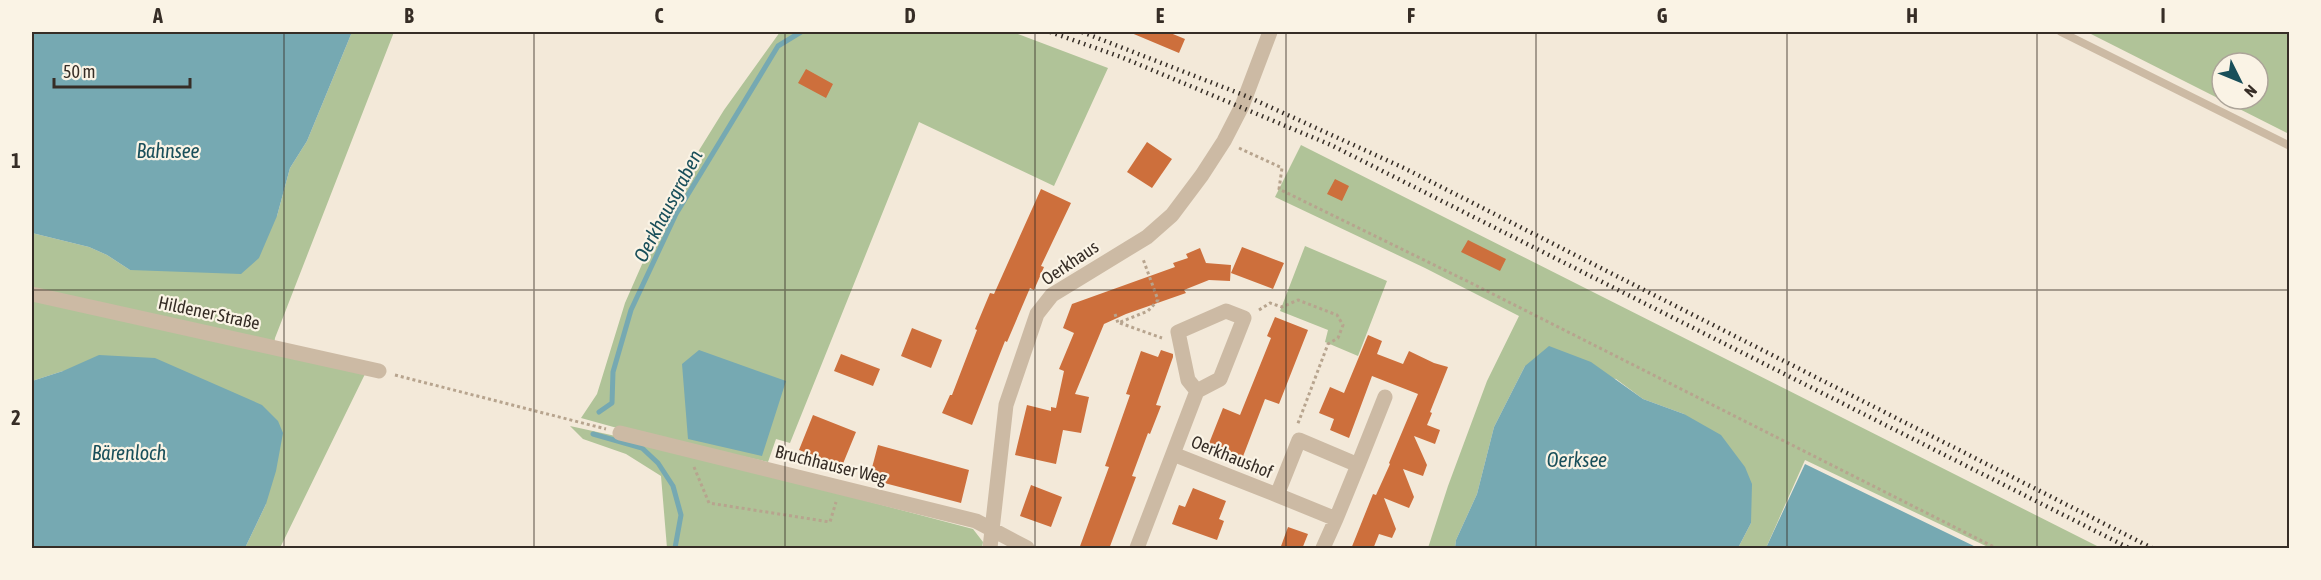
<svg xmlns="http://www.w3.org/2000/svg" width="2321" height="580" font-family="'Asap Condensed',sans-serif">
	<style>
		.green { fill: #b0c398; fill-rule: evenodd }
		.water { fill: #76a9b2 }
		.lines { fill: none; stroke-linecap: round; stroke-linejoin: round }
		.stream { stroke: #76a9b2; stroke-width: 5 }
		.building { fill: #cd6f3c }
		.path { stroke: #b7a48e; stroke-width: 3; stroke-dasharray: 3 3; stroke-linecap: butt }
		.service { stroke: #ccbaa4; stroke-width: 8 }
		.minor { stroke: #ccbaa4; stroke-width: 15 }
		.rail { stroke: #362d26; stroke-width: 4.5; stroke-dasharray: 1.5 4.5; stroke-linecap: butt }
		.grid { fill: none; stroke: #362d26; stroke-width: 1.5; stroke-opacity: 0.55 }
		.labels { text-anchor: middle; stroke-width: 4.5; stroke-linejoin: round; paint-order: stroke }
		.street-label { font-size: 18px; fill: #362d26; stroke: #faf3e5 }
		.water-label { font-size: 20px; font-style: italic; fill: #194f5a; stroke: #faf3e5 }
		.neatline { fill: none; stroke: #362d26; stroke-width: 2 }
		.grid-label { font-size: 20px; text-anchor: middle; font-weight: bold; fill: #362d26 }
	</style>
	<rect width="100%" height="100%" fill="#f3e9d9"/>
	<path class="green" d="M 352,32 L 394,32 L 275,338 L 273,353 L 365,374 L 280,548 L 245,548 L 266,504 L 63,371 L 32,381 L 32,233 L 89,247 L 107,255 L 130,270 L 277,216 L 290,168 L 307,141 Z
		M 780,32 L 1013,32 L 1108,68 L 1054,186 L 919,122 L 790,443 L 776,439 L 768,462 L 628,431 L 581,418 L 597,394 L 625,303 L 675,189 L 724,110 Z
		M 2087,32 L 2289,32 L 2289,134 ZM 2222,63 L 2258,63 L 2258,99 L 2222,99 Z
		M 1301,145 L 2101,548 L 1990,548 L 1805,460 L 1766,548 L 1738,548 L 1751,523 L 1684,414 L 1643,399 L 1616,379 L 1525,366 L 1494,427 L 1477,494 L 1456,540 L 1455,548 L 1428,548 L 1448,486 L 1487,381 L 1519,316 L 1425,268 L 1275,197 Z
		M 1305,246 L 1387,281 L 1358,356 L 1325,342 L 1328,330 L 1280,311 Z
		M 570,426 L 643,442 L 973,529 L 983,542 L 982,548 L 667,548 L 661,476 L 626,454 L 583,439 Z"/>
	<path class="water" d="M 32,32 L 352,32 L 307,141 L 290,168 L 277,216 L 259,258 L 241,274 L 130,270 L 107,255 L 89,247 L 32,233 Z
		M 1549,346 L 1591,362 L 1643,399 L 1684,414 L 1721,435 L 1745,467 L 1752,484 L 1751,523 L 1738,548 L 1455,548 L 1456,540 L 1477,494 L 1494,427 L 1525,366 Z
		M 699,350 L 786,381 L 762,456 L 688,439 L 682,364 Z
		M 99,355 L 155,358 L 262,405 L 278,421 L 283,433 L 276,471 L 266,504 L 245,548 L 32,548 L 32,381 L 63,371 Z
		M 1805,464 L 1978,548 L 1766,548 Z"/>
	<g class="lines">
		<path class="stream" d="M 599,412 L 612,403 L 613,372 L 631,310 L 676,214 L 778,46 L 801,32
			M 593,434 L 642,448 L 658,463 L 673,486 L 681,515 L 675,548"/>
	</g>
	<path class="building" d="M 1129,32 L 1168,32 L 1185,39 L 1179,53 Z
		M 806,69 L 833,84 L 826,98 L 798,83 Z
		M 1147,142 L 1172,159 L 1152,188 L 1127,172 Z
		M 1335,179 L 1349,186 L 1342,201 L 1327,194 Z
		M 1041,189 L 1071,203 L 1041,266 L 1044,267 L 1034,290 L 1030,288 L 1007,342 L 1005,341 L 972,425 L 942,413 L 950,395 L 952,395 L 977,330 L 975,329 L 990,293 L 994,294 Z
		M 1468,240 L 1506,259 L 1500,271 L 1461,252 Z
		M 1242,247 L 1284,263 L 1273,289 L 1231,273 Z
		M 1200,248 L 1206,263 L 1231,265 L 1230,281 L 1209,280 L 1184,290 L 1186,293 L 1126,314 L 1104,324 L 1075,394 L 1089,397 L 1081,433 L 1063,430 L 1056,464 L 1015,455 L 1027,405 L 1051,411 L 1051,407 L 1056,408 L 1064,371 L 1059,369 L 1074,333 L 1063,328 L 1072,304 L 1175,267 L 1173,263 L 1188,258 L 1186,254 Z
		M 1275,317 L 1308,330 L 1279,404 L 1265,399 L 1242,459 L 1208,446 L 1223,408 L 1240,415 L 1271,338 L 1267,336 Z
		M 912,328 L 942,340 L 931,368 L 901,356 Z
		M 1368,335 L 1382,341 L 1377,354 L 1403,364 L 1409,351 L 1434,363 L 1448,367 L 1430,412 L 1432,413 L 1427,425 L 1440,430 L 1435,444 L 1414,436 L 1427,465 L 1423,476 L 1403,469 L 1414,497 L 1409,508 L 1384,498 L 1396,529 L 1392,538 L 1379,534 L 1373,549 L 1351,549 L 1373,494 L 1376,495 L 1390,464 L 1389,463 L 1418,394 L 1372,376 L 1349,438 L 1330,430 L 1334,419 L 1319,413 L 1330,387 L 1344,393 Z
		M 1161,350 L 1173,354 L 1173,357 L 1156,405 L 1161,406 L 1150,434 L 1148,433 L 1132,476 L 1136,477 L 1109,549 L 1079,549 L 1109,467 L 1105,466 L 1130,395 L 1126,394 L 1141,351 L 1158,357 Z
		M 841,354 L 880,369 L 873,386 L 834,371 Z
		M 813,415 L 856,432 L 842,466 L 799,450 Z
		M 878,445 L 969,470 L 961,503 L 869,479 Z
		M 1031,485 L 1062,497 L 1051,527 L 1020,516 Z
		M 1193,488 L 1226,501 L 1219,519 L 1224,521 L 1217,540 L 1172,524 L 1179,505 L 1185,507 Z
		M 1288,527 L 1308,534 L 1302,549 L 1280,549 Z"/>
	<g class="lines">
		<path class="path" d="M 1239,148 L 1282,168 L 1279,189 L 1471,283 L 1996,548
			M 1259,310 L 1270,303 L 1282,307 L 1298,300 L 1337,315 L 1343,325 L 1338,338 L 1328,344 L 1297,426
			M 1115,314 L 1118,323 L 1148,311 L 1158,300 L 1143,259
			M 1120,323 L 1162,338
			M 395,375 L 606,429
			M 694,467 L 709,503 L 830,522 L 836,502"/>
		<path class="service" d="M 2061,32 L 2290,146"/>
		<path class="minor" d="M 32,294 L 379,371
			M 620,433 L 976,521 L 1027,548
			M 1299,440 L 1358,465 L 1336,519 L 1277,495 Z
			M 1173,454 L 1277,495
			M 1358,465 L 1385,397
			M 990,548 L 1006,405 L 1037,314 L 1052,295 L 1147,237 L 1172,215 L 1202,175 L 1224,141 L 1242,106 L 1270,32
			M 1137,548 L 1197,391 L 1220,379 L 1244,318 L 1226,311 L 1178,332 L 1188,380 L 1197,391
			M 1323,548 L 1336,519"/>
		<path class="rail" d="M 1050,32 L 1121,57 L 1331,145 L 2129,548
			M 1082,32 L 1246,96 L 1404,168 L 2152,548"/>
	</g>
	<path class="grid" d="M 284,32 L 284,548M 534,32 L 534,548M 785,32 L 785,548M 1035,32 L 1035,548M 1286,32 L 1286,548M 1536,32 L 1536,548M 1787,32 L 1787,548M 2037,32 L 2037,548M 32,290 L 2290,290"/>
	<g class="labels">
		<g class="street-label">
			<text transform="translate(1070 263) rotate(-34)" y="6">Oerkhaus</text>
			<text transform="translate(209 313) rotate(12)" y="6">Hildener Straße</text>
			<text transform="translate(1232 457) rotate(22)" y="6">Oerkhaushof</text>
			<text transform="translate(831 465) rotate(14)" y="6">Bruchhauser Weg</text>
		</g>
		<g class="water-label">
			<text x="168" y="158">Bahnsee</text>
			<text transform="translate(668 206) rotate(-62)" y="7">Oerkhausgraben</text>
			<text x="129" y="460">Bärenloch</text>
			<text x="1577" y="467">Oerksee</text>
		</g>
	</g>
	<rect width="2321" height="580" fill="none" stroke="#faf3e5" stroke-width="66"/>
	<g transform="translate(2240 81) rotate(133)"><circle r="28" fill="#faf3e5" stroke="#aca499" stroke-width="1.5"/>
	<path d="M0-4.5L10 22L0 15L-10 22Z" fill="#194f5a"/>
	<text y="-9" font-size="16" font-weight="bold" text-anchor="middle" fill="#362d26">N</text>
	</g>
	<path d="M54 78v9h136v-9" fill="none" stroke="#362d26" stroke-width="3"/>
	<text x="63" y="78" font-size="18" fill="#362d26" stroke="#faf3e5" stroke-width="4.5" paint-order="stroke">50 m</text>
	<rect x="33" y="33" width="2255" height="514" class="neatline"/>
	<g class="grid-label">
		<text x="158" y="23">A</text>
		<text x="409" y="23">B</text>
		<text x="659" y="23">C</text>
		<text x="910" y="23">D</text>
		<text x="1160" y="23">E</text>
		<text x="1411" y="23">F</text>
		<text x="1662" y="23">G</text>
		<text x="1912" y="23">H</text>
		<text x="2163" y="23">I</text>
		<text x="16" y="168">1</text>
		<text x="16" y="425">2</text>
	</g>
</svg>
